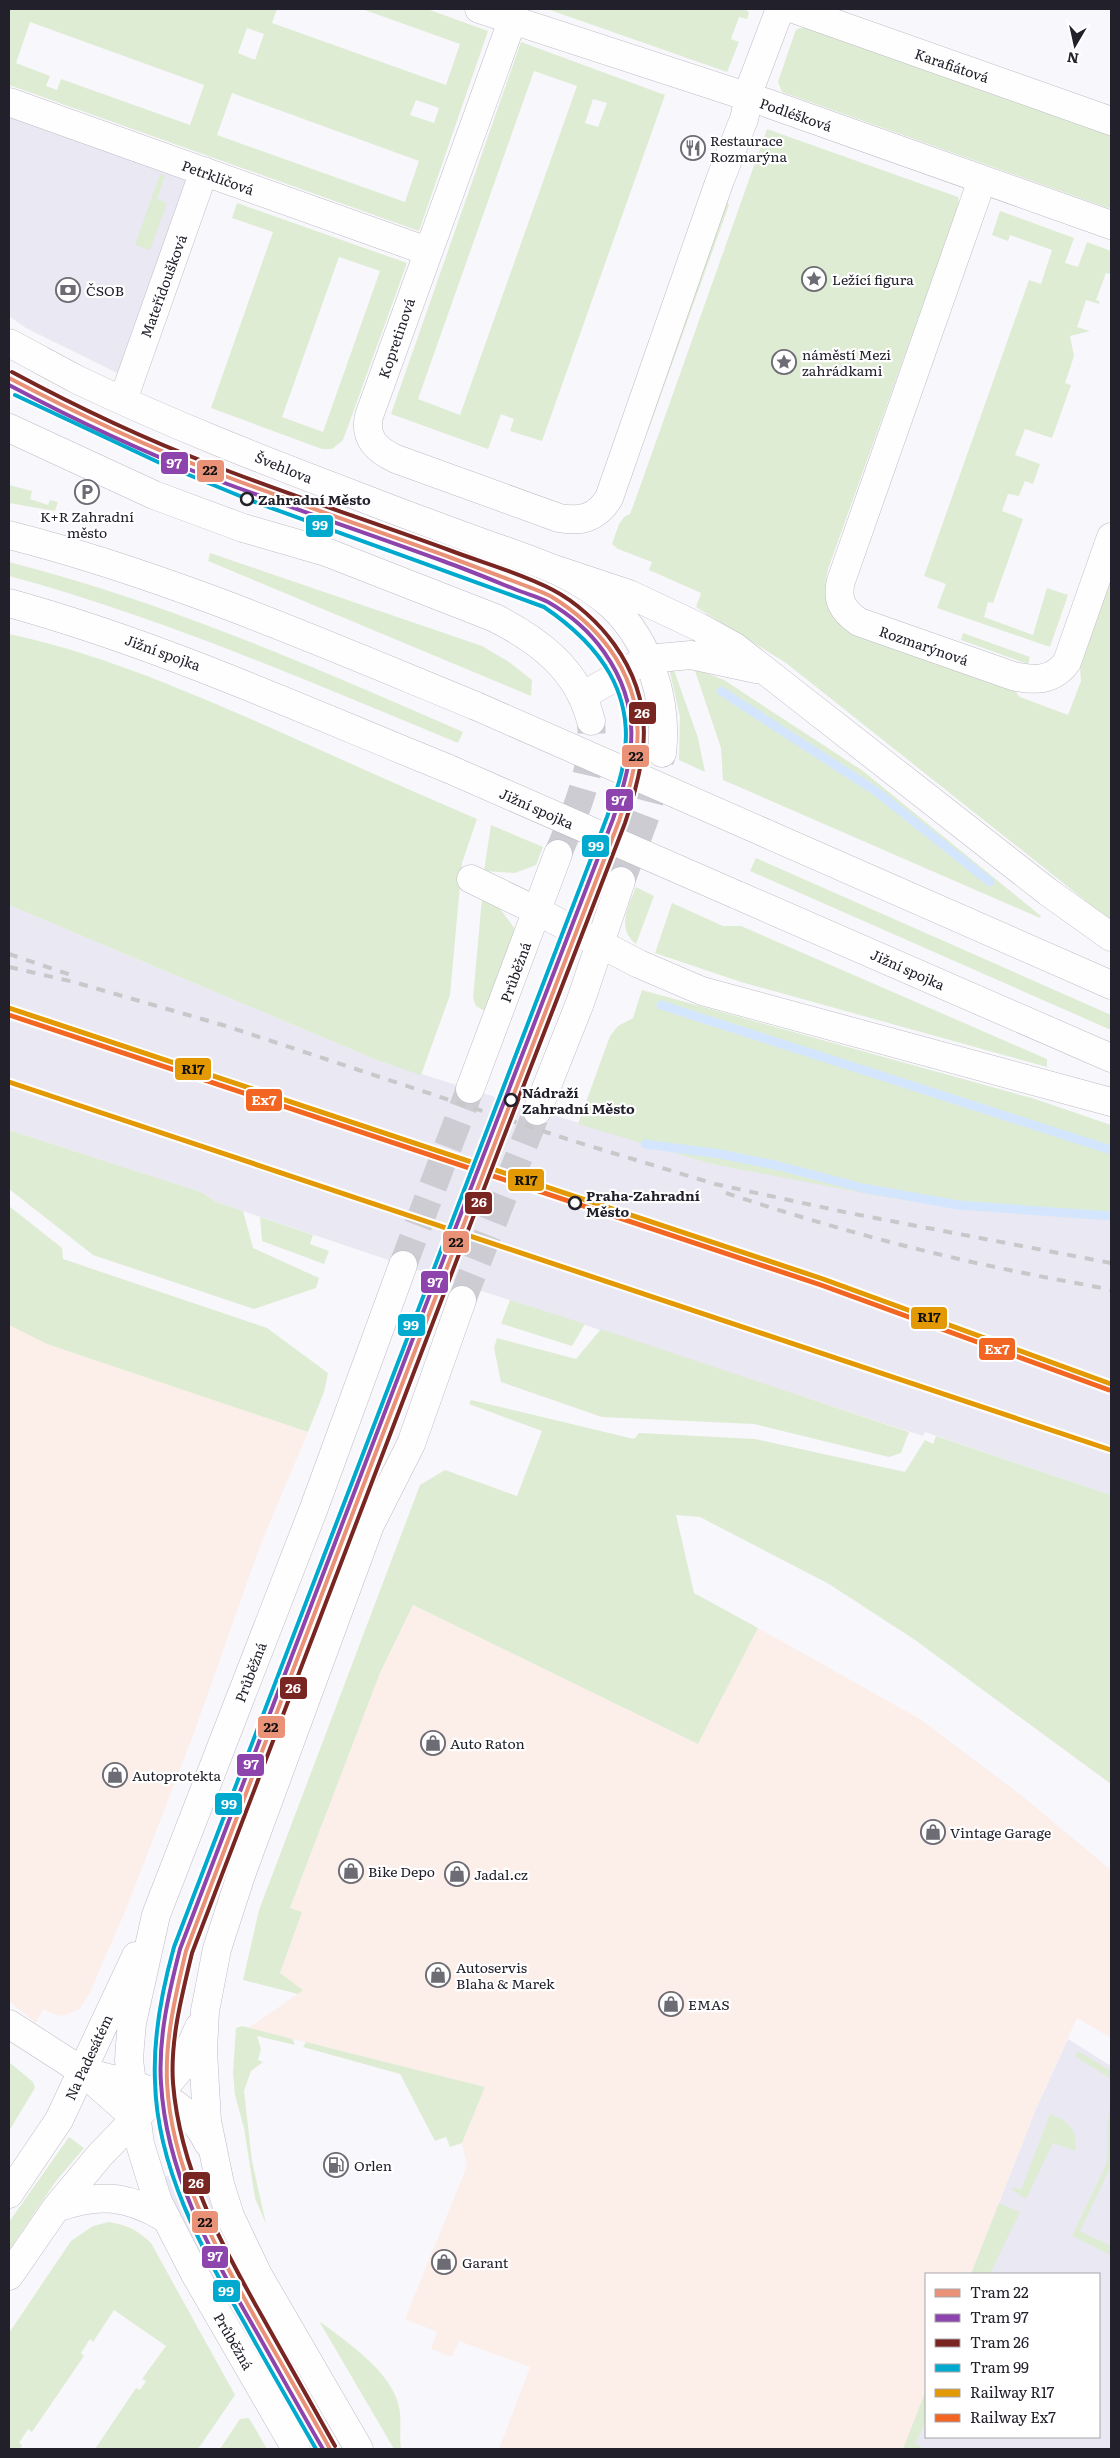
<svg xmlns="http://www.w3.org/2000/svg" width="1120" height="2458" viewBox="0 0 1120 2458" font-family="Literata,serif">
  <style>
    .built { fill: #e9e8f3 }
    .industrial { fill: #fcefea }
    .green { fill: #dfecd4; fill-rule: evenodd }
    .lines { fill: none; stroke-linecap: round; stroke-linejoin: round }
    .stream { stroke: #d4e6fd; stroke-width: 9 }
    .major-tunnel { stroke: #cdccd2; stroke-width: 28; stroke-dasharray: 28 14; stroke-linecap: butt }
    .minor-casing { stroke: #bebcc4; stroke-width: 29 }
    .major-casing { stroke: #bebcc4; stroke-width: 29 }
    .highway-casing { stroke: #bebcc4; stroke-width: 29 }
    .minor { stroke: #fefeff; stroke-width: 28 }
    .major { stroke: #fefeff; stroke-width: 28 }
    .highway { stroke: #fefeff; stroke-width: 28 }
    .rail { stroke: #c8c7ca; stroke-width: 4; stroke-dasharray: 9 9; stroke-linecap: butt }
    .highway-bridge-casing { stroke: #bebcc4; stroke-width: 29; stroke-linecap: butt }
    .highway-bridge { stroke: #fefeff; stroke-width: 28 }
    .rail-1-casing { stroke: #fff; stroke-width: 9 }
    .rail-2-casing { stroke: #fff; stroke-width: 9 }
    .rail-1 { stroke: #e29904; stroke-width: 5 }
    .rail-2 { stroke: #f26522; stroke-width: 5 }
    .tram-1-casing { stroke: #fff; stroke-width: 8 }
    .tram-2-casing { stroke: #fff; stroke-width: 8 }
    .tram-3-casing { stroke: #fff; stroke-width: 8 }
    .tram-4-casing { stroke: #fff; stroke-width: 8 }
    .tram-1 { stroke: #e99277; stroke-width: 4 }
    .tram-2 { stroke: #8e44ad; stroke-width: 4 }
    .tram-3 { stroke: #792522; stroke-width: 4 }
    .tram-4 { stroke: #00a9ce; stroke-width: 4 }
    .stop-dot { fill: #fff; stroke: #22202b; stroke-width: 2.5 }
    .labels { text-anchor: middle; dominant-baseline: central; stroke-width: 4.5; stroke-linejoin: round; paint-order: stroke }
    .street-label { font-size: 14px; fill: #22202b; stroke: #fff }
    .poi-label { font-size: 14px; fill: #22202b; stroke: #fff; text-anchor: start }
    .stop-label { font-size: 14px; font-weight: bold; fill: #22202b; stroke: #fff; text-anchor: start }
    .line-badge { stroke: #fff; stroke-width: 2 }
    .badge-label { font-size: 14px; text-anchor: middle; font-weight: bold; fill: #fff }
    .pale-badge-label { font-size: 14px; text-anchor: middle; font-weight: bold; fill: #111 }
  </style>
  <rect width="100%" height="100%" fill="#f8f7fc"/>
  <path class="built" d="M9,113l182,66 -72,195 -93,-46 -17,-12z
    M9,905l370,156 333,103 247,44 152,12v275l-186,-63 -2,4 -481,-158 -226,-76 -15,-10 -192,-62z
    M1068,2039l43,27v383h-207l22,-59v47h173v-163h-128l64,-163z
    M191,2169l7,20 3,3 4,-3 20,53 13,30 102,177h-36l-144,-271z"/>
  <path class="industrial" d="M9,1325l38,19 261,88 -48,114 -65,184 -68,177 -37,85 -10,17 -17,7 -7,-1 -13,-6 -7,14 -27,-22z
    M413,1605l285,139 60,-116 162,91 101,76 90,75v168l-34,-20 -42,93 -64,163h-45v116l-22,59h-405l31,-82 -71,-26 -7,16 -21,-8 6,-17 -32,-13 62,-153 -5,-23 23,-56 -236,-59 54,-38 -23,-17 22,-61 -12,-4 90,-235z"/>
  <path class="green" d="M9,9h268l-5,14 174,62 14,-41 -98,-35h65l61,22 -69,200 -410,-146zM30,22l174,63 -14,40 -129,-46 -4,11 -11,-4 4,-10 -34,-13zM247,28l17,6 -9,26 -17,-7zM232,93l187,68 -14,41 -188,-67zM416,100l23,8 -5,15 -24,-8z
    M547,9h199l3,4 -2,6 -8,-2 -8,22 8,3 -12,30z
    M806,27l305,108v74l-329,-117 -4,-10 17,-50 2,-3z
    M521,42l144,53 -123,346 -32,-10 4,-12 -13,-5 -13,35 -97,-35zM534,71l43,15 -117,329 -42,-16zM593,99l14,4 -9,24 -13,-4z
    M767,129l191,68 1,7 -131,365c-5,22 -4,36 11,54l173,65 8,9 48,18 13,-34 -1,-14 31,-88v342l-325,-258 -90,-56 5,-14 -52,-23 3,-8 -34,-13 -6,-5 7,-20 5,-7 6,-3 6,-16z
    M160,174l5,2 -8,23 10,4 -17,47 -15,-5z
    M727,201l2,4 -81,226 -6,-2z
    M237,203l170,60 -64,177 -11,9h-10l-111,-41 62,-176 -41,-14zM339,257l41,14 -57,161 -41,-15z
    M1000,211l74,27 -9,25 13,4 9,-25 24,9v23l-5,-1 -10,27 4,2 -1,2 -13,-4 -9,27 13,4 -20,5 4,20 -9,27 6,2 -19,53 -27,-9 -10,26 25,9 -7,20 -8,-3 -6,15 -11,-2 -6,17 21,8 -30,84 -5,-1 -4,15 49,18 14,-47 21,7 -18,52 -113,-39 9,-24 -22,-8 105,-296 12,4 11,-34 -42,-15 -2,6 -16,-6z
    M9,485l23,6 -2,8 18,6 2,-5 8,2 -3,9 -46,-8z
    M210,553l272,93 27,16 23,18 -1,16 -323,-135z
    M9,562c157,40 305,105 454,170l-5,11c-148,-61 -294,-125 -449,-167z
    M963,633l67,24 -2,7 -67,-24z
    M9,634c90,19 175,56 260,93 69,31 138,62 208,92l-15,44 -12,132 -29,80 -42,-14 -370,-156z
    M673,667l25,71 7,34 -26,-12 1,-43 -10,-45z
    M694,668l30,12 139,91 178,145 -1,2 -317,-138 -2,-32z
    M491,825l52,22 -7,18 -21,8 -31,-2z
    M756,858l355,157v15l-361,-159z
    M636,887l18,9 -18,48c-20,-16 -8,-38 0,-57z
    M482,898h10l23,31 -27,84 -12,-7 -3,-8z
    M672,903l51,23h18l306,133v8l-306,-85 -86,-29z
    M642,990l393,109 76,26v95l-152,-12 -85,-13 -162,-31 -134,-40 32,-88 8,-10 15,-8z
    M9,1130l192,62 15,10 27,9 10,37 66,30 -3,10 -62,21 -161,-54 -84,-66z
    M9,1206l53,42 1,11 204,69 61,45 -4,19 -16,40 -261,-88 -38,-19z
    M260,1217l53,18 -3,9 19,7 -5,13 -62,-23z
    M510,1300l75,24 -13,22 -66,-21 -5,-1z
    M601,1329l308,103 -8,21 -12,4 -135,-33 -152,-7 -101,-35 -7,-34 3,-10 79,21z
    M471,1400l163,39 5,-6 116,6 150,33 20,-32 8,4 3,-8 175,59v289l-196,-144 -86,-56 -129,-67 -24,-2 18,78 64,35 -60,116 -285,-139 -33,68 -90,235 12,4 -22,61 23,17 -5,4 -55,-14 16,-70 161,-425 25,-15 72,26 25,-65 -73,-27z
    M242,2026l51,13 2,6 -38,-9 4,13 -3,11 5,2 -12,9 -7,20 8,70 14,63 -11,-26 -11,-70 -9,-33 -2,-22 3,-45z
    M306,2042l179,45 -23,56 -12,4 -4,-10 -11,4 -35,-67 -97,-27z
    M1078,2051l33,20v8l-36,-23z
    M9,2062l24,20 2,6 -26,43z
    M1111,2106v60l-31,65 31,15v9l-39,-19 34,-71c4,-19 -2,-41 5,-59z
    M1050,2114c18,7 29,16 25,37l-22,-8 -27,56 -14,-9 1,-3 8,3z
    M69,2137l15,11 -28,33 -47,69v-28z
    M999,2203l21,9 -30,62h-19z
    M109,2222c18,3 29,8 42,21l84,152 -37,54h-103l41,-61 4,2 6,-9 -4,-2 24,-33 -52,-36 -21,32 -3,-3 -9,14 3,3 -52,76 -4,-3 -9,14 3,2 -2,4h-11v-116l62,-92 22,-15z
    M319,2321c27,20 74,52 80,86 3,13 0,28 2,42h-7z
    M926,2390v30l-11,24 6,2 -2,3h-16z
    M249,2418l18,31h-47l20,-30z"/>
  <g class="lines">
    <path class="stream" d="M721,691l156,101 113,90
      M661,1005l450,145
      M645,1144l75,10 55,11 88,23 95,17 153,11"/>
    <path class="major-tunnel" d="M558,854c18,-44 37,-84 33,-133
      M621,881l25,-66 16,-62
      M403,1265l67,-176
      M462,1300l75,-189"/>
    <defs>
      <path id="minor" d="M479,9l288,94 344,122
        M794,9l317,112
        M512,21l-143,395c-5,22 7,34 27,43l163,59c22,4 38,0 50,-20l111,-318 24,-61 8,-36 28,-74
        M9,102l418,149
        M982,180l-141,401c-5,19 2,30 18,41l154,54c22,5 40,5 54,-14l44,-125
        M123,400l81,-229
        M471,879l66,32
        M9,2024l73,47 54,48"/>
      <path id="major" d="M9,343c23,12 46,25 69,37 92,44 187,81 282,117 43,17 87,33 131,49 43,15 86,28 121,60 38,36 56,96 50,147
        M9,428l145,67 89,33 83,24 169,66c45,23 83,52 96,103
        M470,1089l88,-235
        M537,1111l43,-108 41,-122
        M82,2071c51,15 100,19 126,72
        M9,2194l50,-74 77,-164
        M56,2208c42,-15 71,-13 109,10
        M9,2276l47,-68 44,-53 59,-61 22,-26 18,-41
        M296,2449l-101,-175 -37,-72 -18,-58 -11,-84 1,-15 2,-22 24,-108 158,-407 89,-243
        M359,2449l-101,-174 -28,-59 -10,-32 -13,-63 -4,-70 2,-40 12,-62 24,-74 129,-350 41,-81 51,-144"/>
      <path id="highway" d="M9,535c161,41 313,108 467,171
        M554,569l75,25 70,33 36,20 313,245 63,45
        M9,603c152,42 294,107 440,166
        M582,696l65,-37 44,-4 65,14
        M765,833l346,152
        M737,895l374,163
        M537,911l102,53 63,27 409,111"/>
    </defs>
    <use href="#minor" class="minor-casing"/>
    <use href="#major" class="major-casing"/>
    <use href="#highway" class="highway-casing"/>
    <use href="#minor" class="minor"/>
    <use href="#major" class="major"/>
    <use href="#highway" class="highway"/>
    <path class="rail" d="M9,954l65,22
      M9,967l65,15 152,44 344,114 145,44 134,29 262,50
      M726,1193c99,33 201,61 303,81 28,6 55,10 82,16"/>
    <defs>
      <path id="highway-bridge" d="M476,706l289,127
        M449,769l288,126"/>
    </defs>
    <use href="#highway-bridge" class="highway-bridge-casing"/>
    <use href="#highway-bridge" class="highway-bridge"/>
    <defs>
      <path id="rail-1" d="M9,1008l814,271 288,105
        M9,1082l1102,368"/>
      <path id="rail-2" d="M9,1015l812,270 288,105"/>
    </defs>
    <use href="#rail-1" class="rail-1-casing"/>
    <use href="#rail-2" class="rail-2-casing"/>
    <use href="#rail-1" class="rail-1"/>
    <use href="#rail-2" class="rail-2"/>
    <defs>
      <path id="tram-1" d="M9,378c65,34 131,66 200,92 80,31 160,58 240,87 24,9 48,18 72,27 10,4 22,8 31,13 21,13 42,31 57,51 42,58 31,110 10,173 -147,376 -289,753 -433,1130 -10,42 -21,87 -19,131 4,87 48,164 90,239 24,42 49,85 73,128"/>
      <path id="tram-2" d="M9,385c64,34 129,65 197,91 79,30 158,56 237,85 25,9 49,19 74,29 10,4 22,7 31,12 21,12 42,30 56,50 40,57 30,105 9,167 -147,376 -288,753 -433,1130 -11,43 -22,89 -19,134 5,89 48,166 91,241 24,42 47,84 71,125"/>
      <path id="tram-3" d="M12,372c65,35 130,66 198,92 79,31 160,57 239,86 34,13 72,23 104,40 23,12 46,33 61,54 43,60 33,114 11,179 -146,376 -289,753 -433,1130 -10,42 -22,87 -19,130 7,87 48,161 90,235 24,42 48,85 72,128"/>
      <path id="tram-4" d="M15,395l145,68 92,38 292,106c56,38 93,87 79,158 -3,18 -10,35 -16,52 -147,375 -288,753 -433,1130 -12,43 -21,89 -19,134 2,88 47,168 90,243 23,42 47,83 71,125"/>
    </defs>
    <use href="#tram-1" class="tram-1-casing"/>
    <use href="#tram-2" class="tram-2-casing"/>
    <use href="#tram-3" class="tram-3-casing"/>
    <use href="#tram-4" class="tram-4-casing"/>
    <use href="#tram-1" class="tram-1"/>
    <use href="#tram-2" class="tram-2"/>
    <use href="#tram-3" class="tram-3"/>
    <use href="#tram-4" class="tram-4"/>
  </g>
  <defs>
    <symbol id="restaurant-ring" viewBox="-11 -11 22 22"><circle r="9.5" fill="#fff" stroke="#6d6b74" stroke-width="1.5"/><path d="M-5-6h1v4h1v-4h1v4h1v-4h1v5L-1.5 .5V6h-2V.5L-5-1ZM5-6V6H3V1.5H1.5Q1.5-4 5-6Z" fill="#6d6b74"/></symbol>
    <symbol id="sight-ring" viewBox="-11 -11 22 22"><circle r="9.5" fill="#fff" stroke="#6d6b74" stroke-width="1.5"/><path d="M0-6L1.8-2.2L6-1.7L2.9 1.2L3.7 5.4L0 3.3L-3.7 5.4L-2.9 1.2L-6-1.7L-1.8-2.2Z" fill="#6d6b74"/></symbol>
    <symbol id="bank-ring" viewBox="-11 -11 22 22"><circle r="9.5" fill="#fff" stroke="#6d6b74" stroke-width="1.5"/><path d="M-6-4H6V4H-6ZM0-2.3a2.3 2.3 0 1 0 0 4.6a2.3 2.3 0 1 0 0-4.6Z" fill="#6d6b74"/></symbol>
    <symbol id="parking-ring" viewBox="-11 -11 22 22"><circle r="9.5" fill="#fff" stroke="#6d6b74" stroke-width="1.5"/><path d="M-3.5-5.5H1a3.5 3.5 0 0 1 0 7H-1V5.5H-3.5ZM-1-3.4V-.6H.8a1.4 1.4 0 0 0 0-2.8Z" fill="#6d6b74"/></symbol>
    <symbol id="shop-ring" viewBox="-11 -11 22 22"><circle r="9.5" fill="#fff" stroke="#6d6b74" stroke-width="1.5"/><path d="M-5-2.5h2.3a2.7 3.5 0 0 1 5.4 0H5L5.5 6h-11ZM-1.5-2.5h3a1.5 2.3 0 0 0-3 0Z" fill="#6d6b74"/></symbol>
    <symbol id="fuel-ring" viewBox="-11 -11 22 22"><circle r="9.5" fill="#fff" stroke="#6d6b74" stroke-width="1.5"/><path d="M-5.5-6h7V0h2V4h1.3V-2.5L3-4.5l.8-.8L6-3V5H2.5V1h-1V6h-7ZM-4.2-4.7v3.2H.2V-4.7Z" fill="#6d6b74"/></symbol>
  </defs>
  <g fill-rule="evenodd">
    <use href="#restaurant-ring" x="679" y="134" width="28" height="28"/>
    <use href="#sight-ring" x="800" y="265" width="28" height="28"/>
    <use href="#bank-ring" x="54" y="276" width="28" height="28"/>
    <use href="#sight-ring" x="770" y="348" width="28" height="28"/>
    <use href="#parking-ring" x="73" y="478" width="28" height="28"/>
    <use href="#shop-ring" x="419" y="1729" width="28" height="28"/>
    <use href="#shop-ring" x="101" y="1761" width="28" height="28"/>
    <use href="#shop-ring" x="919" y="1818" width="28" height="28"/>
    <use href="#shop-ring" x="337" y="1857" width="28" height="28"/>
    <use href="#shop-ring" x="443" y="1860" width="28" height="28"/>
    <use href="#shop-ring" x="424" y="1961" width="28" height="28"/>
    <use href="#shop-ring" x="657" y="1990" width="28" height="28"/>
    <use href="#fuel-ring" x="322" y="2151" width="28" height="28"/>
    <use href="#shop-ring" x="430" y="2248" width="28" height="28"/>
  </g>
  <g class="stop-dot">
    <circle cx="247" cy="499" r="6"/>
    <circle cx="511" cy="1100" r="6"/>
    <circle cx="575" cy="1203" r="6"/>
  </g>
  <g class="labels">
    <g class="street-label">
      <text transform="translate(952 65) rotate(19)">Karafiátová</text>
      <text transform="translate(796 114) rotate(19)">Podléšková</text>
      <text transform="translate(218 177) rotate(20)">Petrklíčová</text>
      <text transform="translate(163 286) rotate(-70)">Mateřídoušková</text>
      <text transform="translate(396 338) rotate(-71)">Kopretinová</text>
      <text transform="translate(284 467) rotate(22)">Švehlova</text>
      <text transform="translate(924 645) rotate(19)">Rozmarýnová</text>
      <text transform="translate(163 652) rotate(20)">Jižní spojka</text>
      <text transform="translate(537 808) rotate(24)">Jižní spojka</text>
      <text transform="translate(908 969) rotate(24)">Jižní spojka</text>
      <text transform="translate(515 972) rotate(-70)">Průběžná</text>
      <text transform="translate(250 1672) rotate(-69)">Průběžná</text>
      <text transform="translate(88 2057) rotate(-65)">Na Padesátém</text>
      <text transform="translate(234 2341) rotate(60)">Průběžná</text>
    </g>
    <g class="poi-label">
      <text x="710" y="140">Restaurace<tspan x="710" dy="16">Rozmarýna</tspan></text>
      <text x="832" y="279">Ležící figura</text>
      <text x="86" y="290">ČSOB</text>
      <text x="802" y="354">náměstí Mezi<tspan x="802" dy="16">zahrádkami</tspan></text>
      <text x="87" y="516" text-anchor="middle">K+R Zahradní<tspan x="87" dy="16">město</tspan></text>
      <text x="450" y="1743">Auto Raton</text>
      <text x="132" y="1775">Autoprotekta</text>
      <text x="950" y="1832">Vintage Garage</text>
      <text x="368" y="1871">Bike Depo</text>
      <text x="474" y="1874">Jadal.cz</text>
      <text x="456" y="1967">Autoservis<tspan x="456" dy="16">Blaha &amp; Marek</tspan></text>
      <text x="688" y="2004">EMAS</text>
      <text x="354" y="2165">Orlen</text>
      <text x="462" y="2262">Garant</text>
    </g>
    <g class="stop-label">
      <text x="258" y="499">Zahradní Město</text>
      <text x="522" y="1092">Nádraží<tspan x="522" dy="16">Zahradní Město</tspan></text>
      <text x="586" y="1195">Praha-Zahradní<tspan x="586" dy="16">Město</tspan></text>
    </g>
  </g>
  <g class="line-badge">
    <rect x="160" y="451" width="29" height="24" rx="5" fill="#8e44ad"/>
    <rect x="196" y="459" width="29" height="24" rx="5" fill="#e99277"/>
    <rect x="305" y="514" width="29" height="24" rx="5" fill="#00a9ce"/>
    <rect x="628" y="701" width="29" height="24" rx="5" fill="#792522"/>
    <rect x="621" y="744" width="29" height="24" rx="5" fill="#e99277"/>
    <rect x="605" y="788" width="29" height="24" rx="5" fill="#8e44ad"/>
    <rect x="581" y="834" width="29" height="24" rx="5" fill="#00a9ce"/>
    <rect x="174" y="1057" width="38" height="24" rx="5" fill="#e29904"/>
    <rect x="245" y="1088" width="38" height="24" rx="5" fill="#f26522"/>
    <rect x="507" y="1168" width="38" height="24" rx="5" fill="#e29904"/>
    <rect x="464" y="1191" width="29" height="24" rx="5" fill="#792522"/>
    <rect x="442" y="1230" width="28" height="24" rx="5" fill="#e99277"/>
    <rect x="420" y="1270" width="29" height="24" rx="5" fill="#8e44ad"/>
    <rect x="910" y="1306" width="38" height="24" rx="5" fill="#e29904"/>
    <rect x="397" y="1313" width="29" height="24" rx="5" fill="#00a9ce"/>
    <rect x="978" y="1337" width="38" height="24" rx="5" fill="#f26522"/>
    <rect x="279" y="1676" width="29" height="24" rx="5" fill="#792522"/>
    <rect x="257" y="1715" width="29" height="24" rx="5" fill="#e99277"/>
    <rect x="236" y="1753" width="29" height="24" rx="5" fill="#8e44ad"/>
    <rect x="214" y="1792" width="29" height="24" rx="5" fill="#00a9ce"/>
    <rect x="182" y="2171" width="29" height="24" rx="5" fill="#792522"/>
    <rect x="191" y="2210" width="28" height="24" rx="5" fill="#e99277"/>
    <rect x="201" y="2245" width="28" height="24" rx="5" fill="#8e44ad"/>
    <rect x="212" y="2279" width="29" height="24" rx="5" fill="#00a9ce"/>
  </g>
  <g class="badge-label">
    <text x="174" y="468">97</text>
    <text x="320" y="530">99</text>
    <text x="642" y="718">26</text>
    <text x="619" y="805">97</text>
    <text x="596" y="851">99</text>
    <text x="264" y="1105">Ex7</text>
    <text x="479" y="1207">26</text>
    <text x="435" y="1287">97</text>
    <text x="411" y="1330">99</text>
    <text x="997" y="1354">Ex7</text>
    <text x="293" y="1693">26</text>
    <text x="251" y="1769">97</text>
    <text x="229" y="1809">99</text>
    <text x="196" y="2188">26</text>
    <text x="215" y="2261">97</text>
    <text x="226" y="2296">99</text>
  </g>
  <g class="pale-badge-label">
    <text x="210" y="475">22</text>
    <text x="636" y="761">22</text>
    <text x="193" y="1074">R17</text>
    <text x="526" y="1185">R17</text>
    <text x="456" y="1247">22</text>
    <text x="929" y="1322">R17</text>
    <text x="271" y="1732">22</text>
    <text x="205" y="2227">22</text>
  </g>
  <rect width="1120" height="2458" fill="none" stroke="#22202b" stroke-width="20"/>
  <rect x="925" y="2273" width="175" height="165" fill="#ffffff" stroke="#a7a6aa"/>
  <rect x="935" y="2289" width="25" height="8" fill="#e99277" stroke="#a7a6aa"/>
  <text x="970" y="2298" font-size="15" fill="#22202b">Tram 22</text>
  <rect x="935" y="2314" width="25" height="8" fill="#8e44ad" stroke="#a7a6aa"/>
  <text x="970" y="2323" font-size="15" fill="#22202b">Tram 97</text>
  <rect x="935" y="2339" width="25" height="8" fill="#792522" stroke="#a7a6aa"/>
  <text x="970" y="2348" font-size="15" fill="#22202b">Tram 26</text>
  <rect x="935" y="2364" width="25" height="8" fill="#00a9ce" stroke="#a7a6aa"/>
  <text x="970" y="2373" font-size="15" fill="#22202b">Tram 99</text>
  <rect x="935" y="2389" width="25" height="8" fill="#e29904" stroke="#a7a6aa"/>
  <text x="970" y="2398" font-size="15" fill="#22202b">Railway R17</text>
  <rect x="935" y="2414" width="25" height="8" fill="#f26522" stroke="#a7a6aa"/>
  <text x="970" y="2423" font-size="15" fill="#22202b">Railway Ex7</text>
  <g transform="translate(1075 45) rotate(189)" stroke="#ffffff" stroke-width="4" paint-order="stroke">
  <path d="M0-4L9 19L0 12L-9 19Z" fill="#22202b"/>
  <text y="-8" font-size="14" font-weight="bold" text-anchor="middle" fill="#22202b">N</text>
  </g>
</svg>
